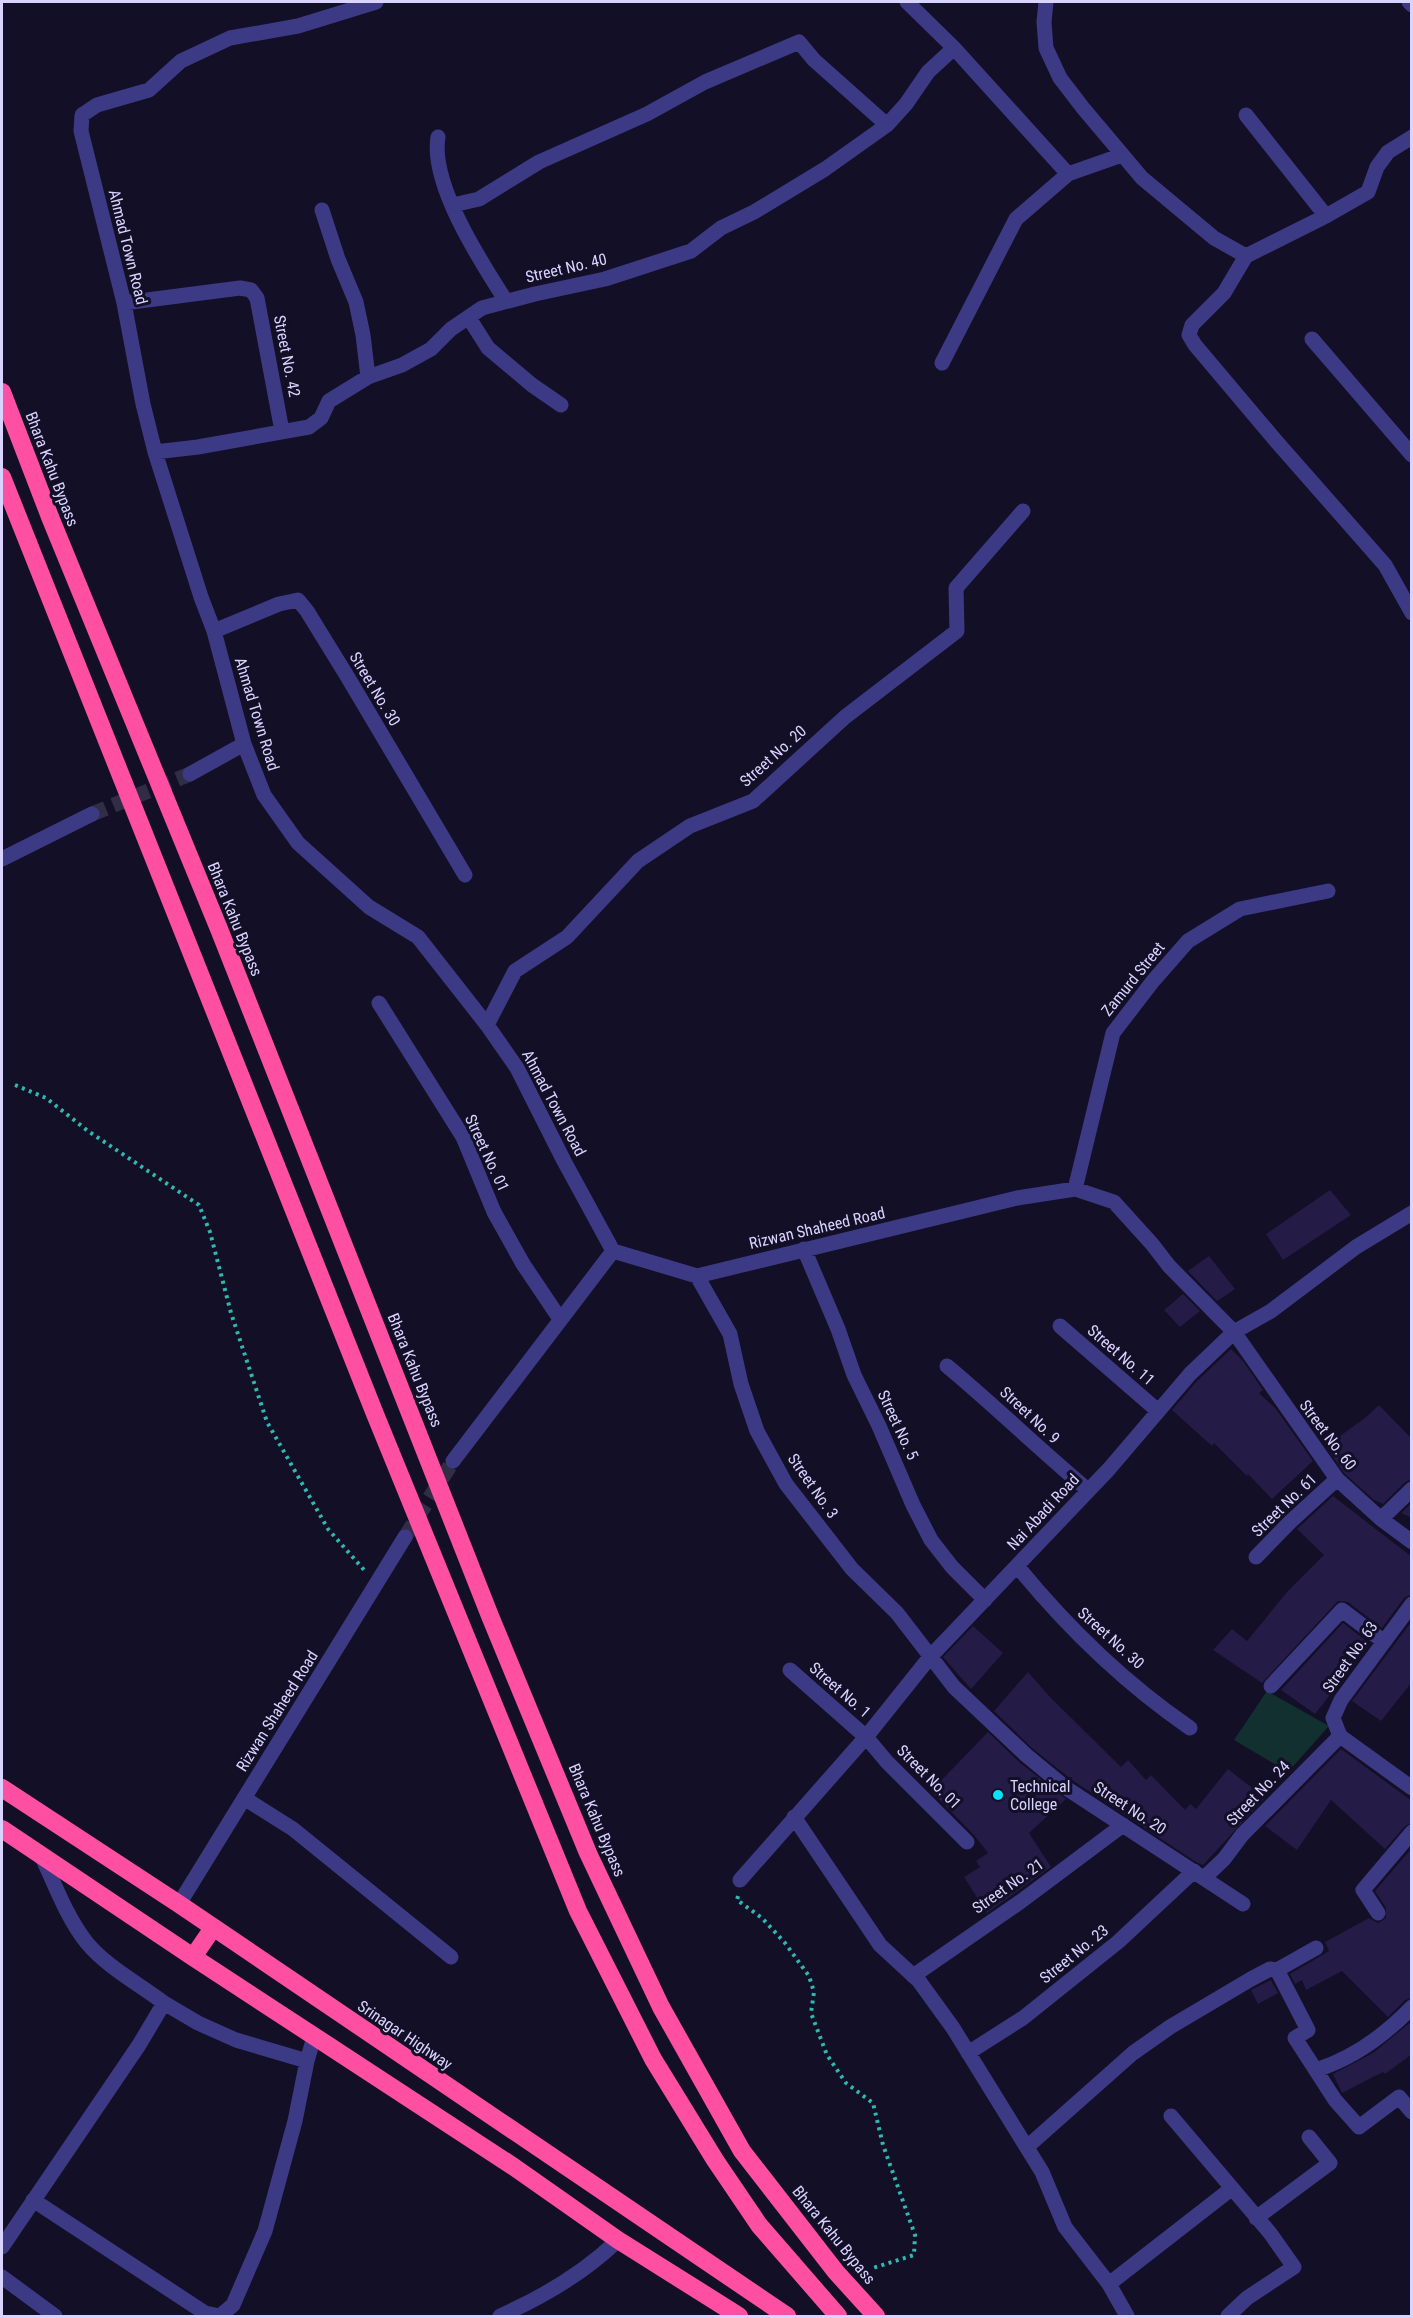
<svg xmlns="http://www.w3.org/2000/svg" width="1413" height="2318" viewBox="0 0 1413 2318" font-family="'Roboto Condensed',sans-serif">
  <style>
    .green { fill: #12302f }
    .building { fill: #241b47 }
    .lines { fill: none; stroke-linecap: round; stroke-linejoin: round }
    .minor-tunnel { stroke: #312d47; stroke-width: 15; stroke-dasharray: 15 8; stroke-linecap: butt }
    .path { stroke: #2fb8b0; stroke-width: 4; stroke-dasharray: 3 4.5; stroke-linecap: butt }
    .minor { stroke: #3d3a85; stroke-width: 15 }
    .highway { stroke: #ff4fa3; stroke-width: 18 }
    .poi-dot { fill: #00e5ff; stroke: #130f26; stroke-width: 2 }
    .labels { text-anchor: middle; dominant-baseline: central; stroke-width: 6; stroke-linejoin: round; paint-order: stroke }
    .street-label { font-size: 16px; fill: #d9d4ff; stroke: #130f26 }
    .poi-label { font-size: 16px; fill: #d9d4ff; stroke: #130f26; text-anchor: start }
  </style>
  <rect width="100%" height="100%" fill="#130f26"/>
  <path class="green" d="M1267,1691l62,35 -41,46 -54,-32z"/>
  <path class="building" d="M1330,1190l21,25 -68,45 -17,-26z
    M1209,1256l26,33 -18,12 -29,-30z
    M1183,1294l17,17 -20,16 -16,-17z
    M1231,1349l12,12 20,29 -4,3 17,16 37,52 -41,38 -24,-25 -1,2 -33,-33 -2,3 -40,-36 25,-29z
    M1379,1405l33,34v40l-7,3 -22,22 -9,-4 -30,-27 -18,-27 39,-28z
    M1333,1496l79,61v37l-8,4 -22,30 -34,-26 -10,-1 -76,82 -49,-33 19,-21 15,12 40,-49 37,-37 -27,-26z
    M1412,1503v15l-11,-5z
    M1412,1621v61l-31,39 -29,-20z
    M1343,1623l27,21 -55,70 -34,-24z
    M973,1626l30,27 -32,36 -28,-32z
    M1028,1672l22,25 71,70 7,-7 18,20 5,-5 34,35 5,-6 6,5 32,-40 37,29 -62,67 -7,-3 -124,-82 -40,-32 -38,-37z
    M988,1732l31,30 47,37 -37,34 22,34 -64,46 -23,-36 16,-10 -4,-6 12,-8 -14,-18 -43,-44z
    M1341,1749l71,52v22l-7,3 -20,23 -54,-49 -34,50 -32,-24z
    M1412,1848v150l-7,2 -17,17 -46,-46 -36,19 -4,-10 -7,4 -5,-10 39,-23 -4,-9 44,-24 9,5 8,-5v-10l-11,-17z
    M1271,1980l7,13 -20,11 -7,-14z
    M1412,2021v33l-27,20 -2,-2 -41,21 -9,-19 40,-21z"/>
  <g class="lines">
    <path class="minor-tunnel" d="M92,814l98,-40
      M405,1537l48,-76"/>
    <path class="path" d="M15,1085l31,13 42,33 111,74 11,27 21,81 36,109 61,107 37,42
      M738,1896l-1,4 25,18 23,25 24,33 5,16 -3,21 16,42 19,28 27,20 10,42 32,90 -1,20 -41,13"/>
    <path class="minor" d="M376,2l-78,24 -68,12 -49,23 -32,29 -52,15 -15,10 -1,16 43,172 19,101 12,48 46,145 13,34 30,113 20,51 34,48 71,64 49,30 69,88 30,43 47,93 49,90
      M907,2l47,46 114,126
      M1046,2l-2,20 2,26 14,30 23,30 59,70 72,60 32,18
      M1409,2l3,3
      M1246,115l80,101
      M438,137c-8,47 43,125 68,164
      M1412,137l-24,15 -11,15 -9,25 -42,24 -80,40 -22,37 -32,32 -3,10 6,10 81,96 109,124 27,48
      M453,205l26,-6 60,-37 108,-48 58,-32 94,-40 15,18 73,65
      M322,210l16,49 18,43 7,33 5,42
      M124,303l116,-15 11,2 6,8 25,133
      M469,318l19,30 44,37 29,20
      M1312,339l100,116
      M942,363l74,-144 52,-45 54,-19
      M155,452l43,-5 111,-20 12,-9 8,-17 39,-24 34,-12 29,-16 20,-20 31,-21 53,-14 70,-15 86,-28 30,-23 33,-16 71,-43 62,-44 19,-21 22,-32 26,-24
      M214,631l65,-27 19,-4 9,11 40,65 118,199
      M190,774l54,-30
      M2,859l90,-45
      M379,1003l84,134 31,75 29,52 37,55
      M487,1025l28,-54 52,-34 71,-76 52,-35 63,-25 92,-84 112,-86 -1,-43 67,-77
      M1075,1189l38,-156 40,-52 35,-40 52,-32 88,-18
      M804,1249l34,80 16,46 25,51 34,79 18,35 21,27 33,33
      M697,1276l33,58 11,50 16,47 29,53 66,85 45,44 57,74 72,68 40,33 177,116
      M1060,1326l98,85
      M947,1366c48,40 93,84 141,124
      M453,1461l160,-210 84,25 320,-78 58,-9 39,13 38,42 17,22 65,66 103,147 44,40 31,23
      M1381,1519l31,-30
      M1256,1557l34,-35 47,-43
      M1017,1566c49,60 109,118 173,162
      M790,1670l76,67 21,25 80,80
      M1271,1686l71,-76 41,31
      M1340,1736l-7,-18 8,-18 71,-96
      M1340,1736l72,52
      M244,1798l49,31 158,128
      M794,1817l86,128 39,36 34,47 89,144 23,55 44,57 18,32
      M1205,1877l19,-18 18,-24 98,-99
      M740,1880l126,-143 64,-80 179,-188 81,-95 44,-42 37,-21 85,-64 56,-34
      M179,1904l226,-367
      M1378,1913l-15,-23 49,-58
      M1277,1970l31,60 -13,8 40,62 24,27 40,-30 13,15
      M913,1976l107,-74 103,-77
      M164,2003l34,20 38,17 71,21
      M968,2053l55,-35 95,-76 76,-71
      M1316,2070c38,-12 69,-35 96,-63
      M1171,2116l99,117 24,34 -47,31 -19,18
      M1027,2147l106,-94 37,-26 81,-48 19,-10 7,1 39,-22
      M33,2200l172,113 15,3 13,-11 32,-74 30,-110 12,-60 7,-24
      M1256,2218l74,-55 -21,-26
      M2,2247l137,-202 25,-42c-25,-19 -57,-36 -77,-60 -20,-25 -32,-58 -45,-86
      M2,2277l53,39
      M1109,2284l122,-95
      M500,2316c43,-19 84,-43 118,-76"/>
    <path class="highway" d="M2,392l48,125 169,412 271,687 98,237 73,154 81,144 94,121 40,44
      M2,477l373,937 203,497 75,148 62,101 44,65 79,91
      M2,1788l177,116 608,412
      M2,1829l191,128 321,210 104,73 121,76
      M193,1957l20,-29"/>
  </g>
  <circle class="poi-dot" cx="998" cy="1795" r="6"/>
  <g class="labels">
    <g class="street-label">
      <text transform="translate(128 247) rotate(76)">Ahmad Town Road</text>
      <text transform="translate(566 268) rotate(-13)">Street No. 40</text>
      <text transform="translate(287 356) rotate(79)">Street No. 42</text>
      <text transform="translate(52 469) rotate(69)">Bhara Kahu Bypass</text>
      <text transform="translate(375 689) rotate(59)">Street No. 30</text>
      <text transform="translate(257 714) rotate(73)">Ahmad Town Road</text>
      <text transform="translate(773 756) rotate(-42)">Street No. 20</text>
      <text transform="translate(235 919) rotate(68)">Bhara Kahu Bypass</text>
      <text transform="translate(1133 979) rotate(-51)">Zamurd Street</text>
      <text transform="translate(554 1103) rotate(62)">Ahmad Town Road</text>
      <text transform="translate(487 1153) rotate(65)">Street No. 01</text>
      <text transform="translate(817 1228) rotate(-13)">Rizwan Shaheed Road</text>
      <text transform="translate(1121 1355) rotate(41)">Street No. 11</text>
      <text transform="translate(415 1370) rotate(68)">Bhara Kahu Bypass</text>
      <text transform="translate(1030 1415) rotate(43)">Street No. 9</text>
      <text transform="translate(898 1425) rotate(65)">Street No. 5</text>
      <text transform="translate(1328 1435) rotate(53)">Street No. 60</text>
      <text transform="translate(813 1486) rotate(55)">Street No. 3</text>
      <text transform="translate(1284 1505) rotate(-44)">Street No. 61</text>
      <text transform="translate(1043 1512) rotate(-47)">Nai Abadi Road</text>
      <text transform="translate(1111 1638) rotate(42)">Street No. 30</text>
      <text transform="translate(1350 1657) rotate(-55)">Street No. 63</text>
      <text transform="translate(840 1690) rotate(41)">Street No. 1</text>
      <text transform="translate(277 1711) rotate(-58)">Rizwan Shaheed Road</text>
      <text transform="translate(929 1777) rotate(45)">Street No. 01</text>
      <text transform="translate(1258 1793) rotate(-46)">Street No. 24</text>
      <text transform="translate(1130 1808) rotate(33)">Street No. 20</text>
      <text transform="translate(597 1820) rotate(67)">Bhara Kahu Bypass</text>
      <text transform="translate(1008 1886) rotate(-35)">Street No. 21</text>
      <text transform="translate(1074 1954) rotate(-39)">Street No. 23</text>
      <text transform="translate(405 2035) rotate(34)">Srinagar Highway</text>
      <text transform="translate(834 2235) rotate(51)">Bhara Kahu Bypass</text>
    </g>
    <g class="poi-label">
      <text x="1010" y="1786">Technical<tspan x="1010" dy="18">College</tspan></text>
    </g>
  </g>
  <rect width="1413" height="2318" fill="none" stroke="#d9d4ff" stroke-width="6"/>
</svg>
